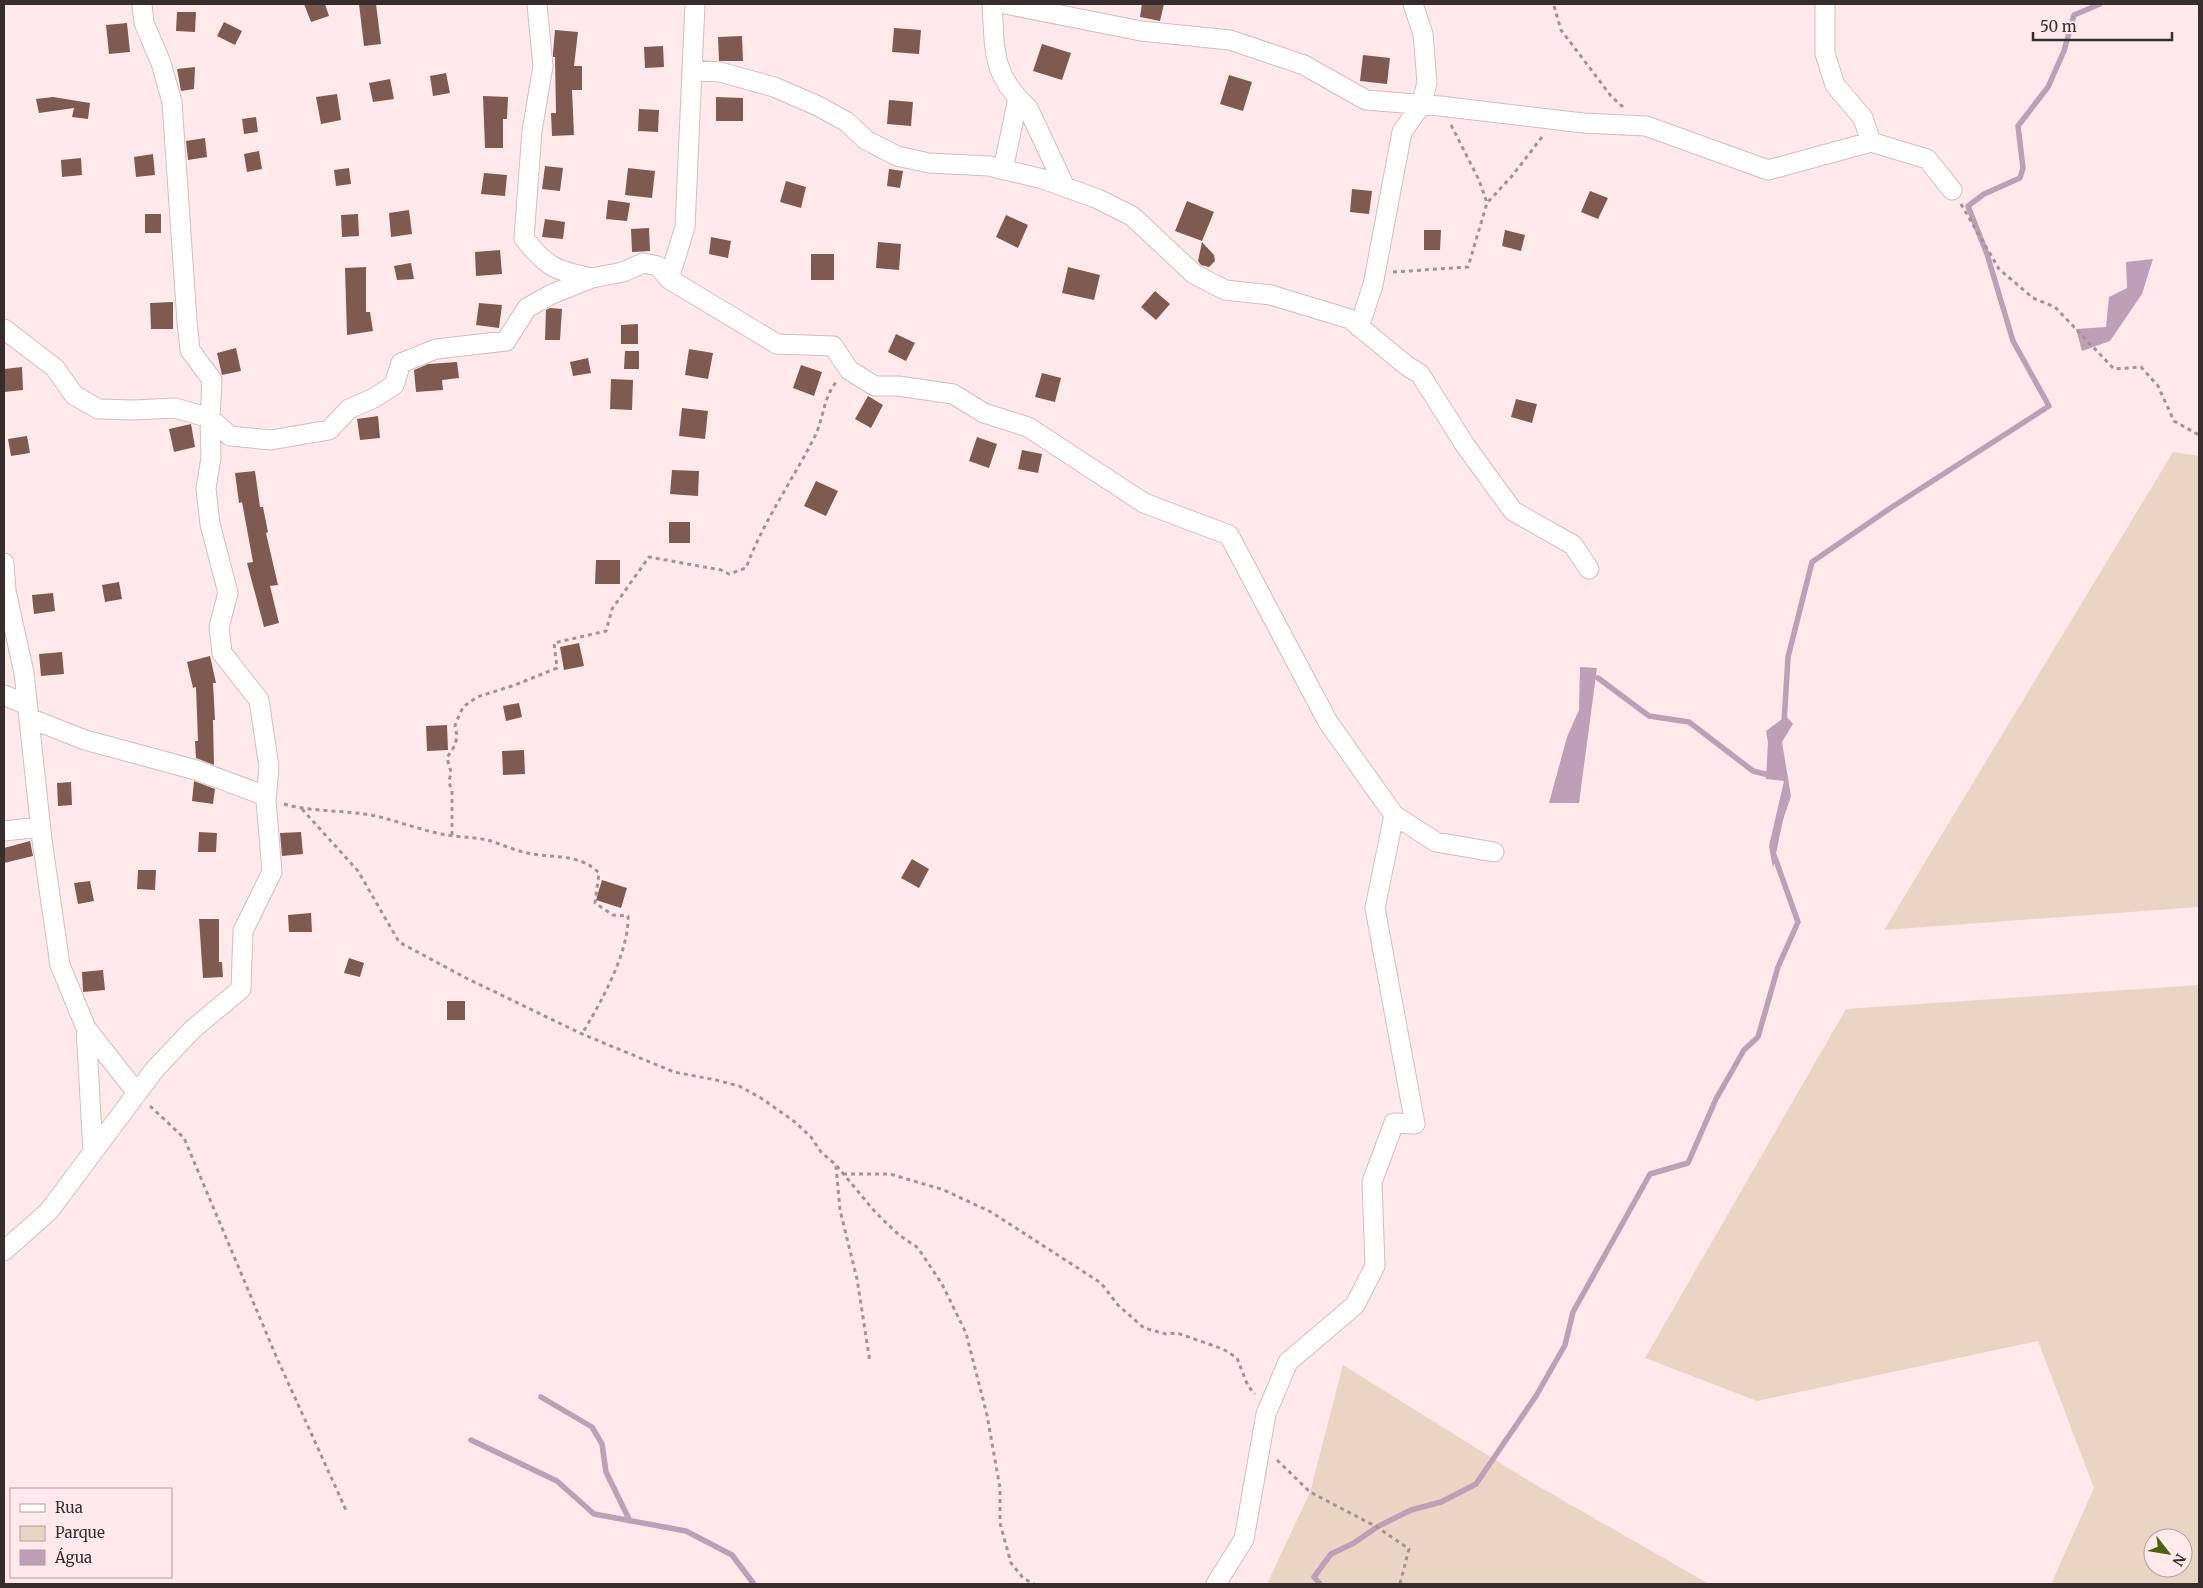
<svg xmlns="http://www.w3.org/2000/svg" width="2203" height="1588" viewBox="0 0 2203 1588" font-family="Merriweather,serif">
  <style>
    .green { fill: #ead5c5; fill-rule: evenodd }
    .water { fill: #be9fb8 }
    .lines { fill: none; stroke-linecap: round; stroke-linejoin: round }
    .stream { stroke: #be9fb8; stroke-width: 5.5 }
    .building { fill: #7e5a50 }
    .street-casing { stroke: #d6bdbd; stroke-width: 21 }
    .path { stroke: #a39393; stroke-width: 3; stroke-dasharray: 4 4; stroke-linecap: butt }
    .street { stroke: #fff; stroke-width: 19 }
  </style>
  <rect width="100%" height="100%" fill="#ffe9ea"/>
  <path class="green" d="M2173,452l26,4v451l-315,23z
    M2199,985v599h-148l43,-96 -56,-147 -281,60 -112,-43 201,-349zM2153,1538h30v30h-30z
    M1343,1365l188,117 178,102h-442l43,-92z"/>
  <path class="water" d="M2153,259l-11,35 -32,47 -28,10 -6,-22 30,-2 3,-30 18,-9 -1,-26z
    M1580,667l17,1 -18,135h-30l18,-66 12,-27z
    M1786,716l7,8 -11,18 9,54 -8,24 -10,48 -4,-22 15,-65 -18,-2 2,-37 -2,-11z"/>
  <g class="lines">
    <path class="stream" d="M1598,678l51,38 40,6 64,49 20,5
      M1784,723l4,-66 24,-95 80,-55 157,-101 -36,-65 -26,-87 -19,-48 16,-12 36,-16 3,-10 -5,-42 30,-39 16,-36 10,-36 26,-11
      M541,1397l51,30 10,17 4,28 24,49
      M471,1440l86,41 37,33 92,17 46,24 22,29
      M1320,1584l-6,-7 17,-23 23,-11 23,-16 34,-17 30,-8 35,-18 60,-88 29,-51 8,-33 77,-138 38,-11 28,-64 28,-49 14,-13 20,-70 20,-45 -24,-67"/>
  </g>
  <path class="building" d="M304,4h21l4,12 -18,6z
    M359,4h17l5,40 -17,2z
    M1142,4h22l-4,17 -20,-4z
    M177,12h19l-1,20 -19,-1z
    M224,22l18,9 -7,14 -18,-9z
    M127,23l3,29 -21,2 -3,-29z
    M894,28l27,2 -2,24 -27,-2z
    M555,30l23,2 -4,34h8v24h-10l2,45 -22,1 -1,-23h5l-1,-56h-2v-4z
    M742,36l1,25h-24l-1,-24z
    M1042,44l29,9 -9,27 -29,-9z
    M663,46l1,21 -19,1 -1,-21z
    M1363,55l27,3 -3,26 -27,-3z
    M195,67l-1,22 -13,2 -4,-22z
    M446,73l4,20 -17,3 -3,-20z
    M1229,75l23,7 -9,29 -23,-7z
    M390,79l4,20 -21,3 -4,-19z
    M337,94l4,26 -20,4 -5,-27z
    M483,96l25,1 -1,22h-4v29h-18z
    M53,97l37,6 -2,16 -16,-2 2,-9 -35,5 -3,-14z
    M716,97l27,1v23h-27z
    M889,100l24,2 -2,24 -24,-2z
    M639,109l20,1 -1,22 -20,-1z
    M256,117l2,15 -14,2 -2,-15z
    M205,138l2,19 -19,3 -2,-19z
    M259,151l3,18 -15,3 -3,-18z
    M153,154l2,21 -19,2 -2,-20z
    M81,158l1,17 -20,2 -1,-17z
    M545,166l18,2 -3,23 -18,-2z
    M349,168l2,16 -15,2 -2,-16z
    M628,168l27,3 -3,27 -27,-3z
    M889,169l14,2 -3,17 -13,-2z
    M484,173l23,2 -2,21 -24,-2z
    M786,181l20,6 -5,21 -21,-6z
    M1352,189l20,2 -3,23 -19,-2z
    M1590,191l18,7 -10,21 -17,-7z
    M608,200l22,3 -3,18 -21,-2z
    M1187,201l27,11 -12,29 -27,-10z
    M409,210l3,24 -21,3 -2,-24z
    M145,214h16v19h-16z
    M358,214l1,22 -17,1 -1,-22z
    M1006,215l22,10 -10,23 -22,-11z
    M545,219l20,3 -2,17 -21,-2z
    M649,228l1,23 -18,1 -1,-23z
    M1424,230h17l-1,20h-16z
    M1505,230l20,5 -4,16 -19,-5z
    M711,237l20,4 -3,17 -19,-4z
    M878,242l23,2 -2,26 -23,-2z
    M1202,242l12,13 1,6 -6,6 -8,-2 -3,-4z
    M500,250l2,24 -26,2 -1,-24z
    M811,254h23v26h-23z
    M411,263l3,16 -17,1 -3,-14z
    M366,267v45h4l3,19 -26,4 -2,-67z
    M1068,267l32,8 -6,25 -32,-7z
    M1155,291l15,13 -14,16 -15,-13z
    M173,302v27h-22l-1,-26z
    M479,303l23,2 -3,23 -23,-3z
    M550,308l12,1 -2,31h-15l1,-30z
    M638,324v20h-17v-19z
    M896,334l19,9 -9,18 -18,-9z
    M236,348l5,23 -19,4 -5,-22z
    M689,349l24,4 -5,26 -23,-4z
    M625,351h14v18h-15z
    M588,358l3,15 -18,3 -3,-14z
    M457,362l2,16 -17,2 1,10 -27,2 -2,-22 14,-6z
    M801,365l21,7 -8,24 -21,-8z
    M22,367l1,23 -19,2v-23z
    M1042,373l19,5 -6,24 -20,-5z
    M611,379l22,1 -1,30 -22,-1z
    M868,396l15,9 -12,23 -16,-9z
    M1516,399l21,5 -5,19 -21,-6z
    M682,408l26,3 -3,28 -26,-3z
    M378,416l2,22 -20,2 -3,-21z
    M191,424l4,23 -21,5 -5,-23z
    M27,436l3,17 -19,3 -3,-17z
    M977,437l20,7 -8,24 -20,-7z
    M1022,450l20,4 -4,19 -20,-4z
    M672,470l27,1 -1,25 -28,-2z
    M255,471l5,36h3l5,25 -2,1 12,52 -8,1 9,37 -15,4 -17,-64 6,-1 -11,-60 -3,1 -4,-30z
    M816,481l22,10 -12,25 -22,-10z
    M669,522h21v21h-21z
    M596,560h24v24h-25z
    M119,582l3,17 -17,3 -3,-17z
    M53,593l2,18 -21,3 -2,-19z
    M579,643l5,23 -20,4 -4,-23z
    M62,652l2,22 -23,2 -2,-22z
    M210,656l6,27h-3l2,37h-2l1,45 -18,-7 -1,-17h3l-2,-54 -3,1 -6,-26z
    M519,703l3,14 -16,4 -3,-15z
    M447,725l1,25 -21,1 -1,-25z
    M524,750l1,24 -22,1 -1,-24z
    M194,781l21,8 -2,15 -21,-3z
    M71,782l1,23 -14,1 -1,-23z
    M199,832l18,1 -1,19h-18z
    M301,832l2,22 -21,2 -2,-23z
    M30,841l3,15 -29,7v-15z
    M912,859l17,10 -10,19 -18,-10z
    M138,870h18l-1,20 -18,-1z
    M602,880l25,8 -6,20 -25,-8z
    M90,881l4,20 -16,3 -4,-21z
    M311,913l1,19h-23l-1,-17z
    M199,919h20v43h3l1,15 -20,1z
    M349,958l15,5 -4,14 -16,-4z
    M103,970l2,20 -22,2 -1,-20z
    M447,1001h18v19h-18z"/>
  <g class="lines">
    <defs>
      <path id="street" d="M537,4l6,62 -11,65 -8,107c22,29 32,33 68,40
        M992,4c3,45 -1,71 36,104l37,79
        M1005,4l136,27 89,9 74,25 62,35 74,6 143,17 63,3 122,44 103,-28 56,17 25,31
        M1825,4v50l10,31 28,33 8,24
        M693,70l27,2 54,15 44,19 29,16 19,18 31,16 32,7 60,3 54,13 55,20 34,17 62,58 31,16 46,5 79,24 57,47 13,8 45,71 48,66 60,34 16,24
        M1003,170l15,-72
        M669,279l16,-52 10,-223
        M1359,327l14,-42 29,-153 19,-27 6,-22 -4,-49 -10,-30
        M4,329l51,39 19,27 24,14 36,1 41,-2 35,10 20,18 41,4 58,-10 20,-21 25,-11 20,-13 7,-22 35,-14 70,-8 21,-33 25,-14 40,-16 31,-6 20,-9 15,3 11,13 108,65 56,2 16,24 26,16h23l55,8 31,19 44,14 116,76 85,32 99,187 66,93 -19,93 40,216 -21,-1 -22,59 3,84 -20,39 -67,57 -22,52 -22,125 -28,45
        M4,563l2,28 18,82 18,167 18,125 26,63 51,65
        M4,695l23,10
        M29,718l56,22 111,30 70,26
        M1394,815l42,27 58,10
        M4,831l36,-4
        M86,1028l7,123
        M4,1251l45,-40 106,-142 38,-40 48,-40 2,-58 29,-59 -6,-72 3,-33 -10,-67 -37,-47 -3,-26 9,-34 -18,-69 -4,-36 5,-30 -1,-40 2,-38 -22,-30 -3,-29 -15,-219 -11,-39 -17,-40 -2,-19"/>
    </defs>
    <use href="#street" class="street-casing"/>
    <path class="path" d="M1554,6l7,24 50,66 12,11
      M1451,125l28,55 8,23
      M1961,204l38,65 34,29 22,9 59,62 27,-2 17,19 16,35 25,14
      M1393,272l75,-5 19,-64 25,-27 30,-39
      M284,804c28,8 58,6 87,11 24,5 46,14 70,19 15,3 31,3 46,6 12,3 24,9 36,12 26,7 56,0 76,21l-4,30 18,12 15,1c1,37 -27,86 -46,118
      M302,809l56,62 41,71 67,36 116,56 92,38 42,8 23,6 22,12 34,24 16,15 10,15 15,13 40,48 23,22 19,13 24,36 24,49 21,82 13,73v35l11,40 12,15 11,6
      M452,835v-44l-3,-9 2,-10 -4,-14 8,-13 2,-9 -2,-11 8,-18 14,-10 38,-12 42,-17 -3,-25 52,-12 6,-22 37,-52 72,13 8,4 17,-6c17,-46 46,-87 68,-130 10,-19 9,-41 23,-57
      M150,1106l34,32 92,218 70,154
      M836,1166l4,44 17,69 13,83
      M843,1174h47l54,16 47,22 110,71 17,22 26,23 22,6 11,-1 46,16 14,9 11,28 7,8
      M1277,1460l33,32 67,35 32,22 -9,35"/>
    <use href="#street" class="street"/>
  </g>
  <rect width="2203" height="1588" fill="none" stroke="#372d2d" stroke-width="10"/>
  <rect x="10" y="1488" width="162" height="90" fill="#ffe9ea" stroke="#af9e9e"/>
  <rect x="20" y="1504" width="25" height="8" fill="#ffffff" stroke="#af9e9e"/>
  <text x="55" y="1513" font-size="15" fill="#372d2d">Rua</text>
  <rect x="20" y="1526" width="25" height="15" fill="#ead5c5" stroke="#af9e9e"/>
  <text x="55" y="1538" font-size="15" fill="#372d2d">Parque</text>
  <rect x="20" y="1550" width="25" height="15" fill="#be9fb8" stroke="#af9e9e"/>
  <text x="55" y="1563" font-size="15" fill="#372d2d">Água</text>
  <g transform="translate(2168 1553) rotate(121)"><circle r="24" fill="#ffe9ea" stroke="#af9e9e"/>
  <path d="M0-4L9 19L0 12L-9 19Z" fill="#4c620f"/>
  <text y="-8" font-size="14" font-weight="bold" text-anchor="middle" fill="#372d2d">N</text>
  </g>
  <path d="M2033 32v8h139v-8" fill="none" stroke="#372d2d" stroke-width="2.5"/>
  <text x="2040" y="32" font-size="15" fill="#372d2d" stroke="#ffe9ea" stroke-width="4" paint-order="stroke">50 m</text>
</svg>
